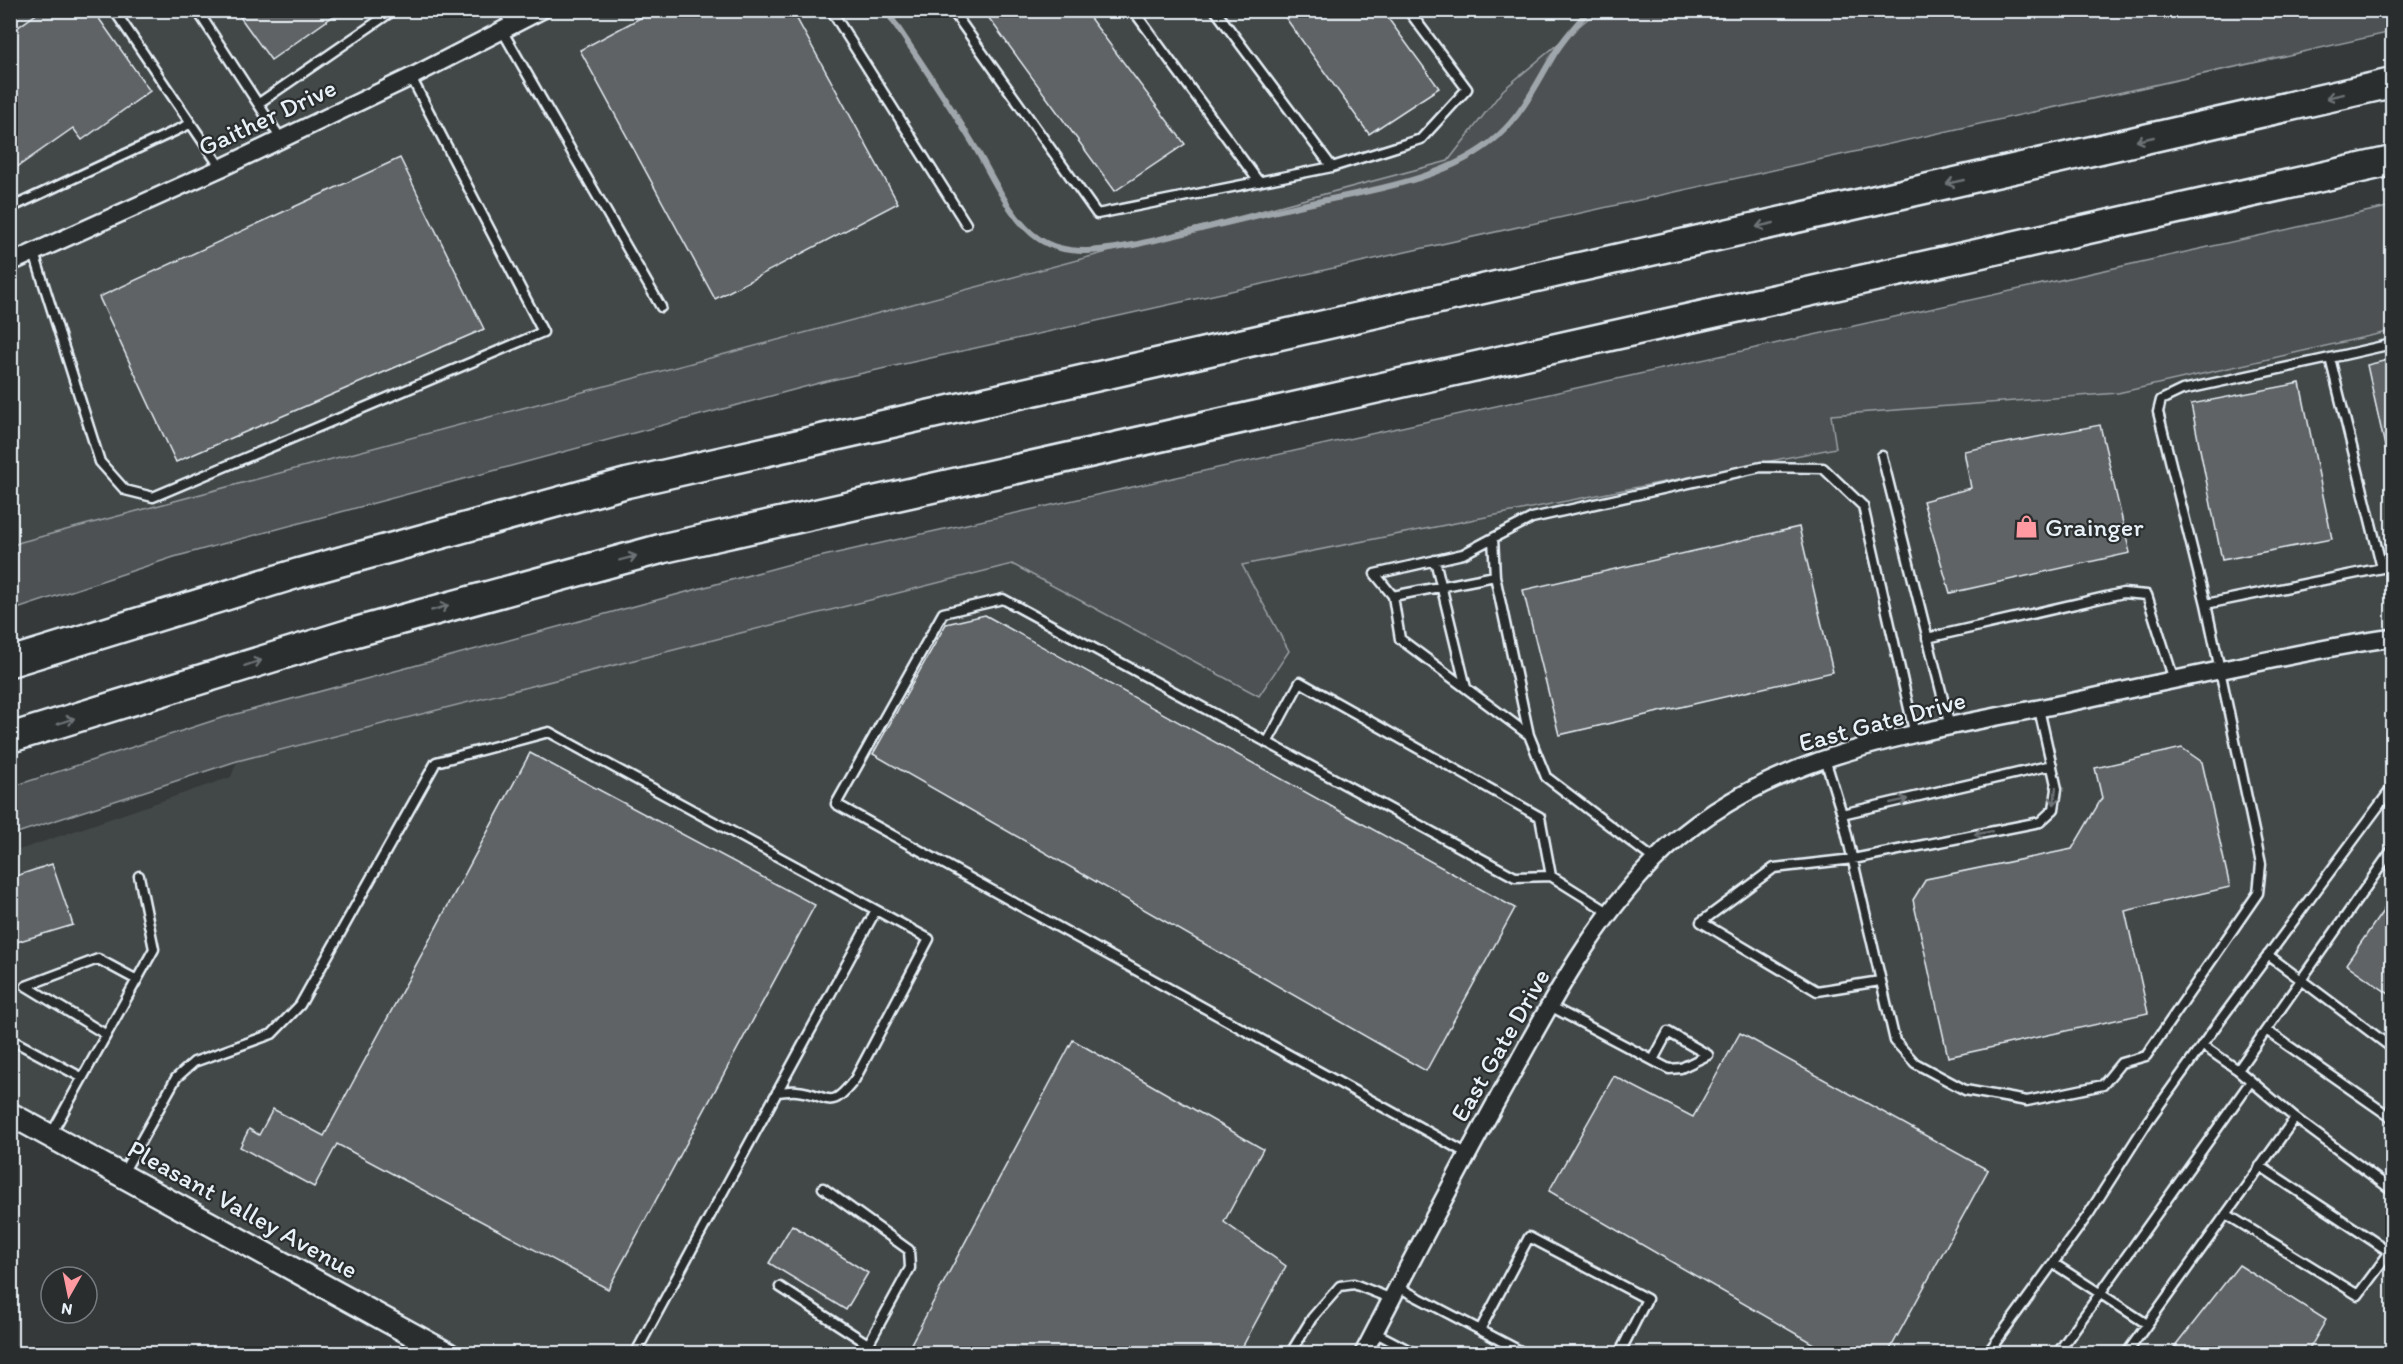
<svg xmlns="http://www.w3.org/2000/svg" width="2403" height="1364" viewBox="0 0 2403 1364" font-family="Itim,sans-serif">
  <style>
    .built { fill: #424647 }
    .green { fill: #4d5152; stroke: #9aa1a5; stroke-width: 1.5 }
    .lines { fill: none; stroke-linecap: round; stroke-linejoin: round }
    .stream { stroke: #a0a7ac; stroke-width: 6 }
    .building { fill: #5f6365; stroke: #e8f1f8; stroke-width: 1.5 }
    .lane-casing { stroke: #e8f1f8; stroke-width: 13 }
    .street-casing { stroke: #e8f1f8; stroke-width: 21 }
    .secondary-casing { stroke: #e8f1f8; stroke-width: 27 }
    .highway-casing { stroke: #e8f1f8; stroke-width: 33 }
    .lane { stroke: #2a2d2e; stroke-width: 8 }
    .street { stroke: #2a2d2e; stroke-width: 16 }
    .secondary { stroke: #2a2d2e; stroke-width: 22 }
    .highway { stroke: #2a2d2e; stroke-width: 28 }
    .oneway { stroke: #6c7275 }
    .labels { text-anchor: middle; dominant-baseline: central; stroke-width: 4.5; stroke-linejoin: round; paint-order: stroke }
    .street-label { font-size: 26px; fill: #e8f1f8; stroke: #2a2d2e }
    .poi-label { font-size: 26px; fill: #e8f1f8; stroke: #2a2d2e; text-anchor: start }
  </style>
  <rect width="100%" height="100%" fill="#35393a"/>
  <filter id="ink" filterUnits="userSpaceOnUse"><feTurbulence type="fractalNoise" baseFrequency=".0167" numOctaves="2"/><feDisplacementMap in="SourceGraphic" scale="12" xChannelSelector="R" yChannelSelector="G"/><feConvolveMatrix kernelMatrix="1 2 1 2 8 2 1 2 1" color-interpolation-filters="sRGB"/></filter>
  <g filter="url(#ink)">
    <path class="built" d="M10,11h2357l-1504,343 -852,235z
      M2392,256v1097h-1950l-431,-236 -1,-264 221,-76 6,-16 164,-42 47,-16 741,-187z"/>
    <path class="green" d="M1597,11l795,-1v22l-1569,350 -649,175 -163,54v-65l10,-4 1427,-381 55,-71z
      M2392,206v125l-274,62 -287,22 5,33 -594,117 47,86 -30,45 -247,-132 -775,197 -226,74v-48l207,-68 583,-158z"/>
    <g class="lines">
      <path class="stream" d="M886,10c29,44 59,87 86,132 18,29 38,78 67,97 28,19 68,11 99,5 53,-12 106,-26 160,-38 63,-14 151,-25 200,-70 26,-24 39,-53 57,-83 9,-15 22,-29 34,-43"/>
    </g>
    <path class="building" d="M42,10h51l57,81 -68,49 -9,-12 -63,44v-139z
      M235,10h107l-71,50z
      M655,10h137l106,193 -183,96 -135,-249z
      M983,10h101l101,134 -70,47z
      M1280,10h102l57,78 -70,46z
      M400,158l84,171 -308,133 -77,-165z
      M2392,359v92h-6l-19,-86z
      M2300,383l32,156 -110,21 -31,-156z
      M2100,425l30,128 -180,40 -27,-92 48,-13 -7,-37z
      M1799,527l34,145 -274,63 -36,-145z
      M985,615l530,293 -89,163 -553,-317 73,-130z
      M2182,748l20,14 28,125 -105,24 23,102 -200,44 -35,-157 13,-21 146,-30 30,-51 -7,-30z
      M530,753l285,152 -207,384 -271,-145 -23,43 -74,-40 9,-18 10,6 14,-26 51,27z
      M52,864l21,61 -63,19v-66z
      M2392,898v98l-46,-32z
      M1740,1033l248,137 -100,183h-59l-280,-162 65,-115 79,41z
      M1073,1040l190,109 -39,73 62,44 -47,87h-333z
      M792,1225l76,48 -22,37 -77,-47z
      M2239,1265l87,55 -19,33h-137z"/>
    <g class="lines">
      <defs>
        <path id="lane" d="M114,10l107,158
          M197,10l84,129
          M502,10l11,16
          M831,10l135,214
          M952,10l145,204 235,-47 89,-28 46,-50 -59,-79
          M1133,10l126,172
          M1215,10l117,157
          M1494,10l23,2 9,-2
          M503,32l158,275
          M259,103l135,-93
          M10,208l180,-84
          M34,253l66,209 25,28 28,7 390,-165 -132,-255
          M1882,456l68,271
          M1435,560l31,128
          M2382,568l-52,-210 62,-14
          M1495,576l-2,-38 39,-20 229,-51 62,1 40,38 52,229
          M1393,596l-18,-22 88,-20 30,-16
          M2206,604l-48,-192 3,-12 21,-10 148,-32
          M1927,638l196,-45 24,2 27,85
          M1529,735l-34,-159 -102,20 7,43 129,96 17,42 109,83
          M1267,743l33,-61 240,135 11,59
          M1825,759l17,55 53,227 20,22 50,27 62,11 76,-16 18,-22 25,-7 112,-163 3,-29 -55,-260 186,-38
          M1842,814l210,-49
          M2392,850l-154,220 57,48 97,72
          M2268,955l124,93
          M1880,981l-63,10 -116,-69 73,-54 79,-9 187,-37 14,-13 3,-20 -18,-80
          M1550,1006l119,63 12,-1 27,-13 -40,-23 -15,28
          M2266,1030l126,88
          M105,1034l-79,-48 72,-27 39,21
          M10,1039l71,38
          M2202,1045l36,25
          M777,1092c6,0 14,-2 20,-1 33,3 31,23 58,-12l74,-140 -53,-29
          M50,1136l104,-187 -15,-73
          M1468,1154l-632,-350 107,-191 60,-14 512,278 36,-1 59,37
          M123,1173l53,-95 18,-16 78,-28 28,-29 136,-243 113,-30 327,178 -241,444
          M823,1188l86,62 1,18 -47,86
          M2226,1214l132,81 32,-43 -130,-86
          M2053,1263l94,61
          M780,1287l88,57
          M1398,1287l128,67
          M1480,1330l49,-93 118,62 -28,55
          M1374,1332l42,22
          M1290,1354l22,-36 28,-32 14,-2 38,15
          M1987,1354l101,-139 60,-94 73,-102 171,-231
          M2057,1354l194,-273
          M2126,1354l169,-236"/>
        <path id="street" d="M10,263l211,-95 190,-91 131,-67
          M1363,1354c48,-93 96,-186 147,-277 41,-75 83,-154 143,-215 111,-115 284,-131 432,-163 54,-12 107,-23 160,-34 50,-10 97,-21 147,-27"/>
        <path id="secondary" d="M10,1114l438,240"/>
        <path id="highway" d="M10,662l289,-89 328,-90 1765,-400
          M10,738l342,-105 312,-85 1728,-387"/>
      </defs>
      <use href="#lane" class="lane-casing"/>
      <use href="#street" class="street-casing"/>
      <use href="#secondary" class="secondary-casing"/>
      <use href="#highway" class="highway-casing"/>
      <use href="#lane" class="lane"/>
      <use href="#street" class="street"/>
      <use href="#secondary" class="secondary"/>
      <use href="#highway" class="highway"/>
    </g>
    <defs><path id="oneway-shaft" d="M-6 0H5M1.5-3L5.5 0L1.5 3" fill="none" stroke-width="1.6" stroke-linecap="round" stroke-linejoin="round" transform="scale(1.5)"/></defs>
    <g class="oneway">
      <use href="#oneway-shaft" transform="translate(2335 96) rotate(167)"/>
      <use href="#oneway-shaft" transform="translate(2145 139) rotate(167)"/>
      <use href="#oneway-shaft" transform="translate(1955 182) rotate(167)"/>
      <use href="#oneway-shaft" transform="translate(1765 225) rotate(167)"/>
      <use href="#oneway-shaft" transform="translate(628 558) rotate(-15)"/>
      <use href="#oneway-shaft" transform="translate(440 608) rotate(-16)"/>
      <use href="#oneway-shaft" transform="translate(253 663) rotate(-18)"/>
      <use href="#oneway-shaft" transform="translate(66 721) rotate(-18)"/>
      <use href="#oneway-shaft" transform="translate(2055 796) rotate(96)"/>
      <use href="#oneway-shaft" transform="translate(1899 801) rotate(-13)"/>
      <use href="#oneway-shaft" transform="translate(1983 833) rotate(169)"/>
    </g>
  </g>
  <defs>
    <symbol id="shop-bare" viewBox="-9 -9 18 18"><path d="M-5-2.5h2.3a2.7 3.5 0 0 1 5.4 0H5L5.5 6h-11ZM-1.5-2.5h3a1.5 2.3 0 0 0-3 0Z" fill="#ff9aa2" stroke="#2a2d2e" stroke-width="2.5" paint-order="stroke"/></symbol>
  </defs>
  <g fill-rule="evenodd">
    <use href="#shop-bare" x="2010" y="510" width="33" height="33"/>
  </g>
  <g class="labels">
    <g class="street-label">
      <text transform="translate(267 117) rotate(-25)">Gaither Drive</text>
      <text transform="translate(1882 721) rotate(-15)">East Gate Drive</text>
      <text transform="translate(1500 1045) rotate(-60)">East Gate Drive</text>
      <text transform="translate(243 1209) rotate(29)">Pleasant Valley Avenue</text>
    </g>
    <g class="poi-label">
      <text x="2045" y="527">Grainger</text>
    </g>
  </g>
  <rect width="2403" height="1364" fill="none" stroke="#2a2d2e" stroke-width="36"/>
  <rect x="18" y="18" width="2367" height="1328" fill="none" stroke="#e8f1f8" stroke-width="2" filter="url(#ink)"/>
  <g transform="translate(69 1295) rotate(189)"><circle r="28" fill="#2a2d2e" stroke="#767b7f" stroke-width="1.5"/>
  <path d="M0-4.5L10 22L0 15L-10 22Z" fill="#ff9aa2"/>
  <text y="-9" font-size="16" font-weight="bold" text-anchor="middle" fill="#e8f1f8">N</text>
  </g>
</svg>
